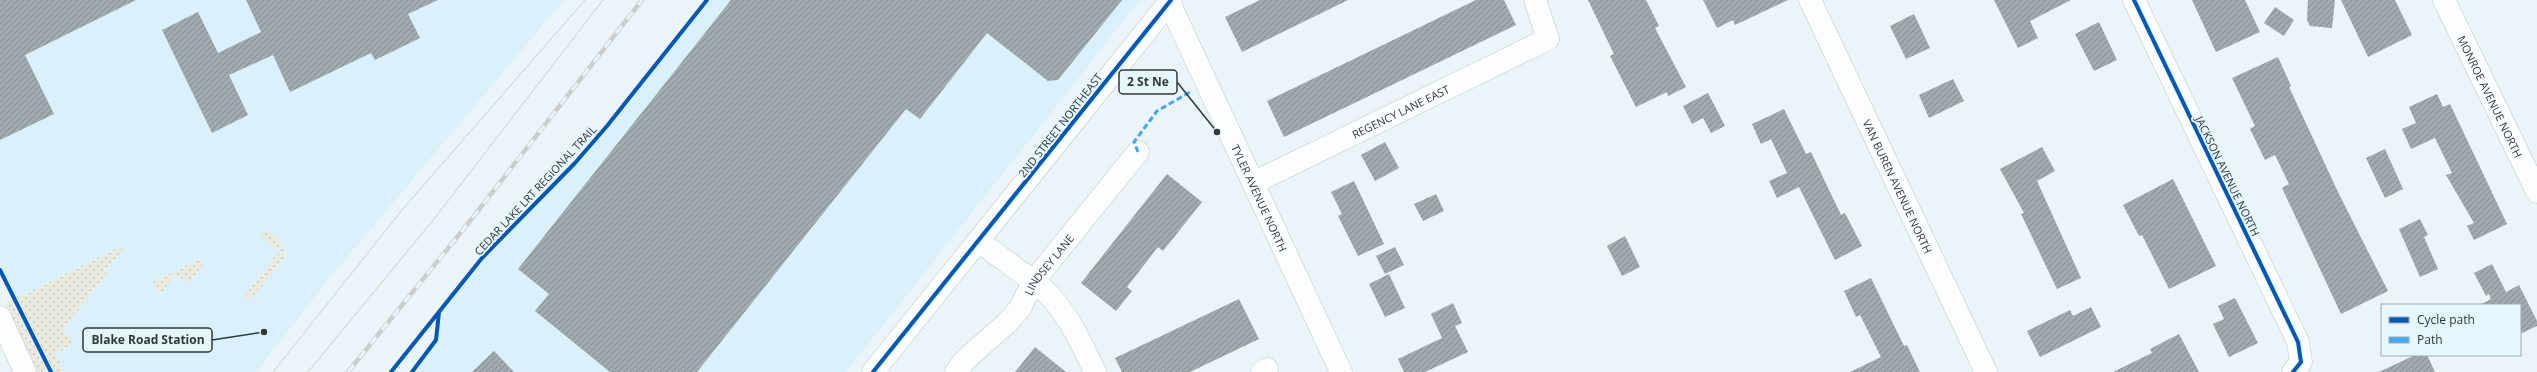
<svg xmlns="http://www.w3.org/2000/svg" width="2537" height="372" viewBox="0 0 2537 372" font-family="'Open Sans',sans-serif">
  <style>
    .built { fill: #daf1fc }
    .grass { fill: url(#grass-dots) }
    .building { fill: url(#building-hatch) }
    .lines { fill: none; stroke-linecap: round; stroke-linejoin: round }
    .minor-casing { stroke: #bdc6ca; stroke-width: 23 }
    .minor { stroke: #fcfdfe; stroke-width: 22 }
    .tram { stroke: #cbcecf; stroke-width: 1 }
    .rail-casing { stroke: #cbcecf; stroke-width: 4.5 }
    .rail { stroke: #e6f6fd; stroke-width: 3; stroke-dasharray: 9; stroke-linecap: butt }
    .quiet { stroke: #3fa9f5; stroke-width: 3; stroke-dasharray: 6 3; stroke-linecap: butt }
    .cycleway-casing { stroke: #e6f6fd; stroke-width: 6 }
    .cycleway { stroke: #0057b8; stroke-width: 4 }
    .labels { text-anchor: middle; dominant-baseline: central; stroke-width: 4; stroke-linejoin: round; paint-order: stroke }
    .street-label { font-size: 11px; fill: #2e383d; stroke: #e6f6fd }
    .leader { fill: none; stroke: #2e383d; stroke-width: 1.5 }
    .callout-dot { fill: #2e383d; stroke: #e6f6fd; stroke-width: 1.5 }
    .callout { fill: #e6f6fd; stroke: #2e383d; stroke-width: 1.5 }
    .callout-label { font-size: 12px; text-anchor: middle; font-weight: bold; fill: #2e383d }
  </style>
  <defs>
    <pattern id="grass-dots" width="8" height="8" patternUnits="userSpaceOnUse"><rect width="8" height="8" fill="#eaebde"/><path d="M2 2h.1M6 6h.1" fill="none" stroke="#c9cabf" stroke-width="1.8" stroke-linecap="round"/></pattern>
    <pattern id="building-hatch" width="6" height="6" patternUnits="userSpaceOnUse"><rect width="6" height="6" fill="#a0aaaf"/><path d="M-1 1l2-2M0 6l6-6M5 7l2-2" fill="none" stroke="#838b90"/></pattern>
  </defs>
  <rect width="100%" height="100%" fill="#ebf4f8"/>
  <path class="built" d="M0,0h564l-238,282 -70,90h-205l-51,-103z
    M707,0h433l-294,372h-434l24,-32 3,-28 22,-29 114,-120z"/>
  <path class="grass" d="M266,231l10,5 9,17 -1,5 -31,39 -11,2 38,-48 -19,-14v-3z
    M122,247l1,2 -18,22 2,2 -45,57 11,10 -1,4 -17,9 9,19h-26l-32,-69z
    M199,260h3l1,5 -14,17h-2l-11,-8 -15,19 -7,-6v-6z"/>
  <path class="building" d="M0,0h136l-111,55 29,59 -54,26z
    M246,0h192l-30,14 12,24 -45,22 -4,-7 -81,39 -17,-37 -44,20 19,40 -36,18 -50,-103 36,-18 20,41 43,-21z
    M731,0h391l-64,80 -10,1 -61,-48 -67,86 -14,-10 -209,263h-87l-75,-61 14,-17 -31,-25z
    M1260,0h88l-106,52 -17,-35z
    M1476,0h28l12,25 -232,112 -17,-36z
    M1588,0h58l13,26 -4,2 31,59 -18,9 -1,-4 -31,15 -26,-51 4,-2z
    M1703,0h85l-53,25 -2,-5 -16,8z
    M1994,0h77l-41,21 8,17 -20,10z
    M2192,0h53l15,32 -44,20z
    M2308,0h27l-3,28 -22,-2 -3,-6z
    M2341,0h54l17,35 -44,22z
    M2275,7l19,13 -10,16 -20,-13z
    M1914,14l16,34 -24,11 -16,-33z
    M2099,22l18,38 -23,11 -19,-37z
    M2278,57l13,29 -2,1 50,107 49,97 -47,23 -59,-126 7,-4 -14,-29 -10,5 -15,-31 5,-3 -23,-48z
    M1953,79l11,22 -35,17 -10,-23z
    M1708,93l17,33 -14,7 -8,-15 -11,6 -9,-18z
    M2437,94l6,13 7,-3 57,120 -33,16 -7,-14 7,-3 -28,-48 6,-2 -17,-35 -24,11 -9,-20 14,-6 -7,-16z
    M1784,109l22,45 5,-2 30,63 4,-2 17,33 -27,14 -36,-73 -22,11 -8,-17 18,-8 -16,-34 -10,5 -9,-20z
    M1385,142l14,26 -24,13 -14,-26z
    M2042,147l13,24 -18,10 44,97 -24,11 -36,-75 3,-1 -24,-44z
    M2385,149l18,40 -18,9 -19,-40z
    M1167,174l35,28 -39,49 -5,-4 -31,40 5,4 -16,20 -35,-28z
    M2173,179l43,87 -47,23 -27,-54 -3,1 -16,-31z
    M1354,181l30,63 -26,12 -20,-40 4,-2 -11,-22z
    M1436,194l8,17 -21,10 -9,-17z
    M2420,219l8,16 -4,2 14,32 -18,8 -21,-48z
    M1625,236l15,31 -18,9 -15,-30z
    M1395,247l9,18 -19,9 -9,-18z
    M2492,264l14,28 13,-7 18,36v5l-17,8v-29h-41l12,-6 -2,-5 -3,2 -12,-23z
    M1389,274l16,34 -20,9 -16,-33z
    M1871,278l33,68 3,-1 13,27h-70l31,-15 -21,-42 -4,2 -12,-26z
    M2235,298l23,45 -29,14 -16,-33 11,-5 -6,-13z
    M1239,299l20,40 -69,33h-68l-7,-14z
    M1453,303l9,20 -7,3 13,26 -43,20h-21l-6,-13 44,-21 -11,-24z
    M2091,307l10,20 -61,30 -13,-26 43,-21 3,6z
    M2179,334l20,38h-86l39,-19 -2,-4z
    M1035,347l31,25h-51z
    M494,351l20,21h-42z
    M2415,355h12l8,17h-56z"/>
  <g class="lines">
    <defs>
      <g id="minor">
        <path id="s1" d="M1168,0l173,372"/>
        <path id="s2" d="M1810,0l176,372"/>
        <path d="M2134,0l164,342 3,20 -8,10"/>
        <path id="s3" d="M2444,0l93,192"/>
        <path id="s4" d="M1253,183l295,-144 -13,-39"/>
        <path d="M980,242c19,15 39,28 58,43 27,21 43,57 57,87"/>
        <path d="M0,317l25,55"/>
        <path d="M873,372l298,-372"/>
        <path id="s5" d="M956,372l10,-13 41,-36 13,-15 13,-26 105,-130"/>
        <path d="M1262,372l5,-3"/>
      </g>
    </defs>
    <use href="#minor" class="minor-casing"/>
    <use href="#minor" class="minor"/>
    <path class="tram" d="M273,372l129,-162 183,-210
      M308,372l126,-153 169,-219"/>
    <defs>
      <path id="rail" d="M348,372l122,-151 172,-221"/>
    </defs>
    <use href="#rail" class="rail-casing"/>
    <use href="#rail" class="rail"/>
    <path class="quiet" d="M1138,152l-4,-10 23,-31 33,-19"/>
    <defs>
      <path id="cycleway" d="M2134,0l164,342 3,20 -8,10
        M0,270l51,102
        M391,372l91,-114 93,-95 32,-37 100,-126
        M412,372l24,-32 3,-28
        M873,372l298,-372"/>
    </defs>
    <use href="#cycleway" class="cycleway-casing"/>
    <use href="#cycleway" class="cycleway"/>
  </g>
  <g class="labels">
    <g class="street-label">
      <text stroke="none"><textPath href="#s3" startOffset="107">MONROE AVENUE NORTH</textPath></text>
      <text stroke="none"><textPath href="#s4" startOffset="164">REGENCY LANE EAST</textPath></text>
      <text transform="translate(1060 125) rotate(-52)">2ND STREET NORTHEAST</text>
      <text transform="translate(2228 176) rotate(64)">JACKSON AVENUE NORTH</text>
      <text stroke="none"><textPath href="#s2" startOffset="206">VAN BUREN AVENUE NORTH</textPath></text>
      <text transform="translate(535 190) rotate(-47)">CEDAR LAKE LRT REGIONAL TRAIL</text>
      <text stroke="none"><textPath href="#s1" startOffset="218">TYLER AVENUE NORTH</textPath></text>
      <text stroke="none"><textPath href="#s5" startOffset="143">LINDSEY LANE</textPath></text>
    </g>
  </g>
  <path class="leader" d="M1217 132L1177 82M264 332L212 340"/>
  <g class="callout-dot">
    <circle cx="1217" cy="132" r="4"/>
    <circle cx="264" cy="332" r="4"/>
  </g>
  <g class="callout">
    <rect x="1119" y="70" width="58" height="24" rx="4"/>
    <rect x="83" y="328" width="129" height="24" rx="4"/>
  </g>
  <g class="callout-label">
    <text x="1148" y="86">2 St Ne</text>
    <text x="148" y="344">Blake Road Station</text>
  </g>
  <rect x="2381" y="304" width="140" height="52" fill="#e6f6fd" stroke="#9caab0"/>
  <rect x="2389" y="317" width="20" height="6" fill="#0057b8" stroke="#9caab0"/>
  <text x="2417" y="324" font-size="12" fill="#2e383d">Cycle path</text>
  <rect x="2389" y="337" width="20" height="6" fill="#3fa9f5" stroke="#9caab0"/>
  <text x="2417" y="344" font-size="12" fill="#2e383d">Path</text>
</svg>
